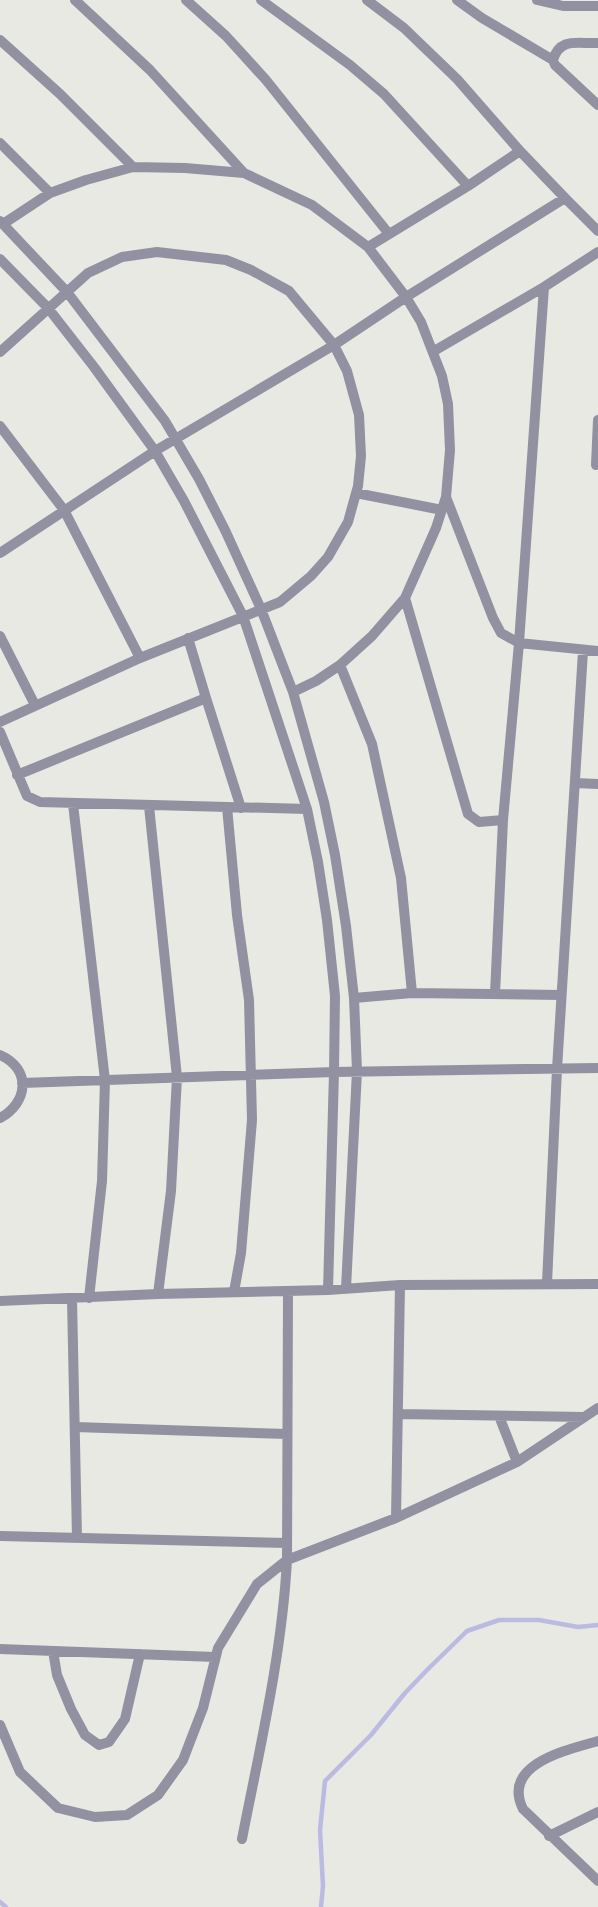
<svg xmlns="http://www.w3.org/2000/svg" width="598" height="1907" viewBox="0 0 598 1907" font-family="'Archivo Narrow',sans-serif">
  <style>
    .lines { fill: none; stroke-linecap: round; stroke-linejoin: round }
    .stream { stroke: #bbbae3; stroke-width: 4.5 }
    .street { stroke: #9191a2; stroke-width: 10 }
  </style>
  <rect width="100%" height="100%" fill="#e8e9e2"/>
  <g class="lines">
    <path class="stream" d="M0,1902l6,5
      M321,1907l2,-21 -3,-56 5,-49 46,-46 34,-42 23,-24 39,-38 32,-11h40l39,7 20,-2"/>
    <path class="street" d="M75,0l75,70 94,103
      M186,0l40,36 40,44 123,154
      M261,0l89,65 34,29 84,92
      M367,0l37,28 53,51 63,72 -52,35 -100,61
      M457,0l25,18 71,42
      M537,0l26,6h35
      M0,40l60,54 73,73
      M598,43c-21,1 -38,-6 -45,17l2,5 43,40
      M0,143l50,50
      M520,151l45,47
      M0,221l67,71 98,129 34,58 26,51 36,79 32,83 31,110 11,53 11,71 8,72 3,73 -11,217
      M3,224l47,-31 36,-13 47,-13 52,1 59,5 68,32 56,42 38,50 15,25 21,54 6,28 2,46 -4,47 -10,31 -31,70 -33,38 -32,29 -24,16 -23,11
      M0,259l48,49 46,59 61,84 29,50 59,115 64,193 11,53 9,58 8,76 -1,76 -6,218
      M434,351l110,-64 54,-35
      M0,352l88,-79 34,-16 35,-5 69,8 25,10 38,21 45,54 13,26 12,44 2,41 -3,30 -10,36 -20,35 -17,19 -31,26 -140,56 -140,64
      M0,426l64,84 76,148
      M596,465l2,-45
      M356,493l86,17
      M446,497l47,121 8,15 18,10 79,8
      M0,553l155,-102 179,-106 72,-48 159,-99 33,33
      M405,598l63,216 11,8 24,-2
      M0,636l35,69
      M340,665l32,79 29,134 11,115
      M206,698l35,110
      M0,732l27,64 13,6 267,7
      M17,775l189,-77 -18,-60
      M575,783l23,1
      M73,804l32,276 -3,101 -13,117
      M149,806l28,271 -6,114 -13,103
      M227,807l10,108 12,85 3,120 -11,133 -7,39
      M495,994l8,-174 16,-177 25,-356
      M354,998l58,-5 149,2
      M0,1055c32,14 28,48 0,63
      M22,1083l312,-11 264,-4
      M547,1283l10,-214 26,-418
      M72,1299l5,239
      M0,1301l158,-7 170,-4 72,-5 198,-1
      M398,1414l186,3
      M499,1416l18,46
      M75,1427l212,7
      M396,1518l4,-233
      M0,1536l287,7
      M0,1649l215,8
      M53,1651l4,24 14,34 14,26 14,10 10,-3 16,-23 15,-65
      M0,1725l20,47 38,36 37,9 32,-2 31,-20 25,-35 20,-52 15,-60 39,-64 30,-24 1,-269
      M598,1741c-31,9 -97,23 -75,68l75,72
      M549,1836l49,-24
      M242,1839c18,-92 40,-185 45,-279l109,-42 121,-56 81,-54"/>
  </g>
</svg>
